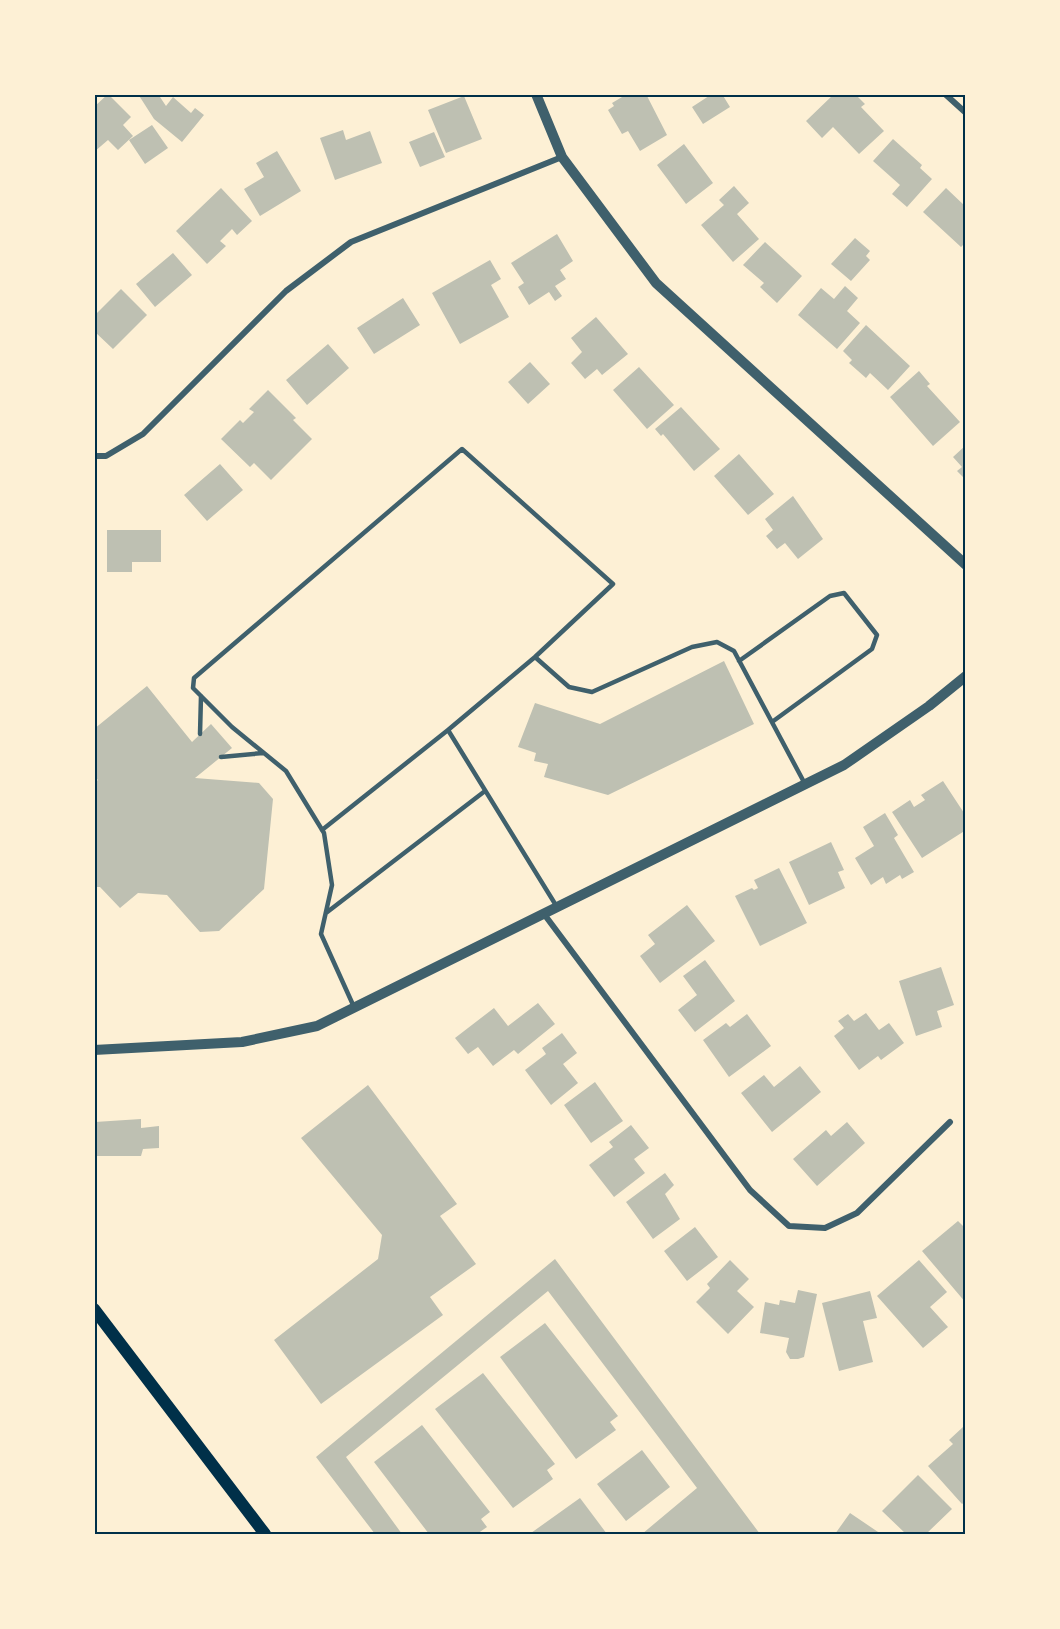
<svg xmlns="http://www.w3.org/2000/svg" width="1060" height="1629" viewBox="0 0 1060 1629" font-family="Jost,sans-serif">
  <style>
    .building { fill: #bec0b2 }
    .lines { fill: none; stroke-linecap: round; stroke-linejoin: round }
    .service { stroke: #3f606c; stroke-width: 4.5 }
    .minor { stroke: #3f606c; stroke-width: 6 }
    .tertiary { stroke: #3f606c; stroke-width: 10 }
    .secondary { stroke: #003049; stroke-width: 12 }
    .neatline { fill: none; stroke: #003049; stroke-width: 2 }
  </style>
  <rect width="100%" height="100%" fill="#fdf0d5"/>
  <path class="building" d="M108,94l23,23 -8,8 10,11 -15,14 -10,-10 -14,12v-45z
    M138,94h25l-3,3 6,9 7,-9 18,16 4,-5 9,7 -22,27 -28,-23z
    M627,94h19l21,41 -27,16 -12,-20 -6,3 -14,-24 6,-4 -2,-3z
    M712,94h10l8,13 -27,17 -11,-17z
    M834,94h21l10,10 -4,3 23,24 -25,23 -26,-27 -11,11 -16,-17z
    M464,96l18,43 -36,14 -18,-43z
    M152,125l16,23 -23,16 -16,-24z
    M343,130l3,10 24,-9 12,32 -47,17 -15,-42z
    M434,132l11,25 -25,10 -11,-25z
    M893,139l29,26 -2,3 12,11 -25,28 -15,-13 8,-9 -27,-24z
    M684,144l29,39 -27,21 -29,-39z
    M277,151l24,40 -41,25 -16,-27 20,-12 -8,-14z
    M734,186l15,17 -12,11 22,25 -26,23 -32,-37 23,-20 -5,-5z
    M221,188l31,33 -15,14 -5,-6 -12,12 6,5 -19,18 -31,-33z
    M946,188l20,19v35l-5,5 -38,-35z
    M557,234l16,27 -13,9 6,9 -11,7 7,10 -7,5 -6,-9 -20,13 -11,-18 6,-4 -13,-20z
    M855,238l15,13 -4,5 4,4 -19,21 -20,-17z
    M765,242l37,34 -25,27 -17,-16 4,-4 -21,-18z
    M173,253l19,22 -37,32 -19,-23z
    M490,260l11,19 -10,6 18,32 -49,27 -28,-51z
    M845,286l13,12 -11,13 13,12 -23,26 -39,-34 23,-27 13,11z
    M121,289l26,26 -34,34 -19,-18v-15z
    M403,298l17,27 -46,29 -17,-26z
    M596,317l32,37 -26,21 -5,-6 -12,10 -14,-16 11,-11 -11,-14z
    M866,325l44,41 -22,24 -18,-17 -4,5 -17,-15 3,-3 -9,-9z
    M328,344l21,24 -42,37 -21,-25z
    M530,362l20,22 -22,20 -20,-22z
    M639,367l35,38 -27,24 -34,-39z
    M919,371l11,13 -3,2 33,36 -27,24 -43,-49z
    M268,390l28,28 -3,2 19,19 -41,41 -17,-17 -4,4 -29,-28 19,-19 3,3 11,-11 -5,-3z
    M681,407l39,42 -26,22 -31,-37 -2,2 -6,-7z
    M966,445v35l-9,-9 5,-4 -9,-10z
    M739,454l35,40 -26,21 -34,-39z
    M220,464l23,26 -36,31 -23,-26z
    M793,496l30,43 -25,20 -13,-16 -8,6 -11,-13 7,-6 -8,-11z
    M107,530h54v32h-29v10h-25z
    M724,661l30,63 -146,71 -64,-18 4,-13 -14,-3 2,-8 -18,-6 17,-44 65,21z
    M147,686l45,56 19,-18 21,24 -37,30 64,5 14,16 -9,90 -45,42 -19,1 -33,-37 -29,-2 -18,15 -20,-21h-6v-104l4,-3 -4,-4v-47z
    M943,781l23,35v14l-44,28 -30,-46 18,-12 4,7 11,-7 -4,-5z
    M885,813l13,22 -4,3 20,34 -12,7 -2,-4 -14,9 -3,-7 -12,8 -16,-27 19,-12 -11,-19z
    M831,842l13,28 -6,2 7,16 -36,17 -20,-43z
    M779,868l28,55 -47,23 -25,-50 17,-8 2,2 4,-2 -4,-8z
    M687,905l28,36 -55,42 -20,-27 15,-12 -7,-9z
    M705,960l30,41 -40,31 -17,-22 19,-15 -14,-19z
    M941,967l13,38 -17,6 5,16 -26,9 -17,-55z
    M538,1003l17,21 -37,30 -4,-4 -21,16 -15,-19 -10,7 -13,-16 39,-30 14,18z
    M866,1013l13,17 10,-7 15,20 -23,17 -3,-4 -19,14 -25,-34 10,-8 -6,-7 10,-7 6,7z
    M747,1014l24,32 -42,31 -26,-37 23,-17 4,4z
    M562,1033l15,20 -14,11 15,19 -27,22 -26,-35 21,-16 -4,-6z
    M800,1066l21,26 -49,40 -31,-39 23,-18 10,12z
    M595,1082l28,39 -32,22 -27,-38z
    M368,1085l89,119 -17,12 36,48 -46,33 13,18 -122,89 -47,-64 104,-81 4,-24 -81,-97z
    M141,1119v9l18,-2v22l-16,1 -2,7h-46v-34z
    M847,1122l18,21 -48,43 -24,-27 33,-29 5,6z
    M631,1125l18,23 -15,11 11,14 -31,24 -25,-32 24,-18 -4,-5z
    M665,1173l9,12 -9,9 15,25 -27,20 -27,-37z
    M958,1221l8,8v74l-44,-52z
    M695,1227l23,30 -31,24 -23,-30z
    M555,1259l205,275h-118l55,-46 -149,-197 -202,166 56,77h-27l-59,-77z
    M730,1260l19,19 -12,12 17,16 -26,27 -32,-32 14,-14 -3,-4z
    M919,1260l28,32 -17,15 18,20 -25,21 -46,-52z
    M798,1290l19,4 -13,63 -6,2h-8l-4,-7 3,-14 -29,-5 5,-31 14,3 1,-5 15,3z
    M870,1291l7,27 -14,3 10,41 -34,9 -17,-68z
    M545,1323l73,93 -8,6 6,8 -40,29 -76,-102z
    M483,1373l72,91 -8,6 6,9 -40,29 -78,-99z
    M422,1425l68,87 -9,7 6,8 -10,7h-48l-55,-72z
    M963,1427l3,74 -4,3 -34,-38 25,-22 -4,-4z
    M642,1450l28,37 -44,34 -29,-37z
    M918,1475l34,34 -26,25h-20l-24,-23z
    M580,1498l27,36 -76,-1z
    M850,1513l31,21h-46z"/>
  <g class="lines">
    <path class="service" d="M535,657l34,30 23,5 100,-45 25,-5 17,9 71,133
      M739,661l91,-65 14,-3 33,42 -5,14 -100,73
      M200,734l1,-38
      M221,757l42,-4
      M322,830l126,-100
      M326,913l159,-122
      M354,1007l-33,-73 11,-49 -8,-52 -38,-62 -54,-44 -39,-39 1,-10 268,-229 151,135 -78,73 -87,73 109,177"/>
    <path class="minor" d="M945,94l21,19
      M94,456h12l37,-22 143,-143 65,-49 211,-85
      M544,914l206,276 39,36 36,2 32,-15 93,-91"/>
    <path class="tertiary" d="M536,94l26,63 94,126 310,282
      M94,1050l148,-8 75,-16 527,-261 85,-59 37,-30"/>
    <path class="secondary" d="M94,1309l171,225"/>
  </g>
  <rect width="1060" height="1629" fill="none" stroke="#fdf0d5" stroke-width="192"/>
  <rect x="96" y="96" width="868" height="1437" class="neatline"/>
</svg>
